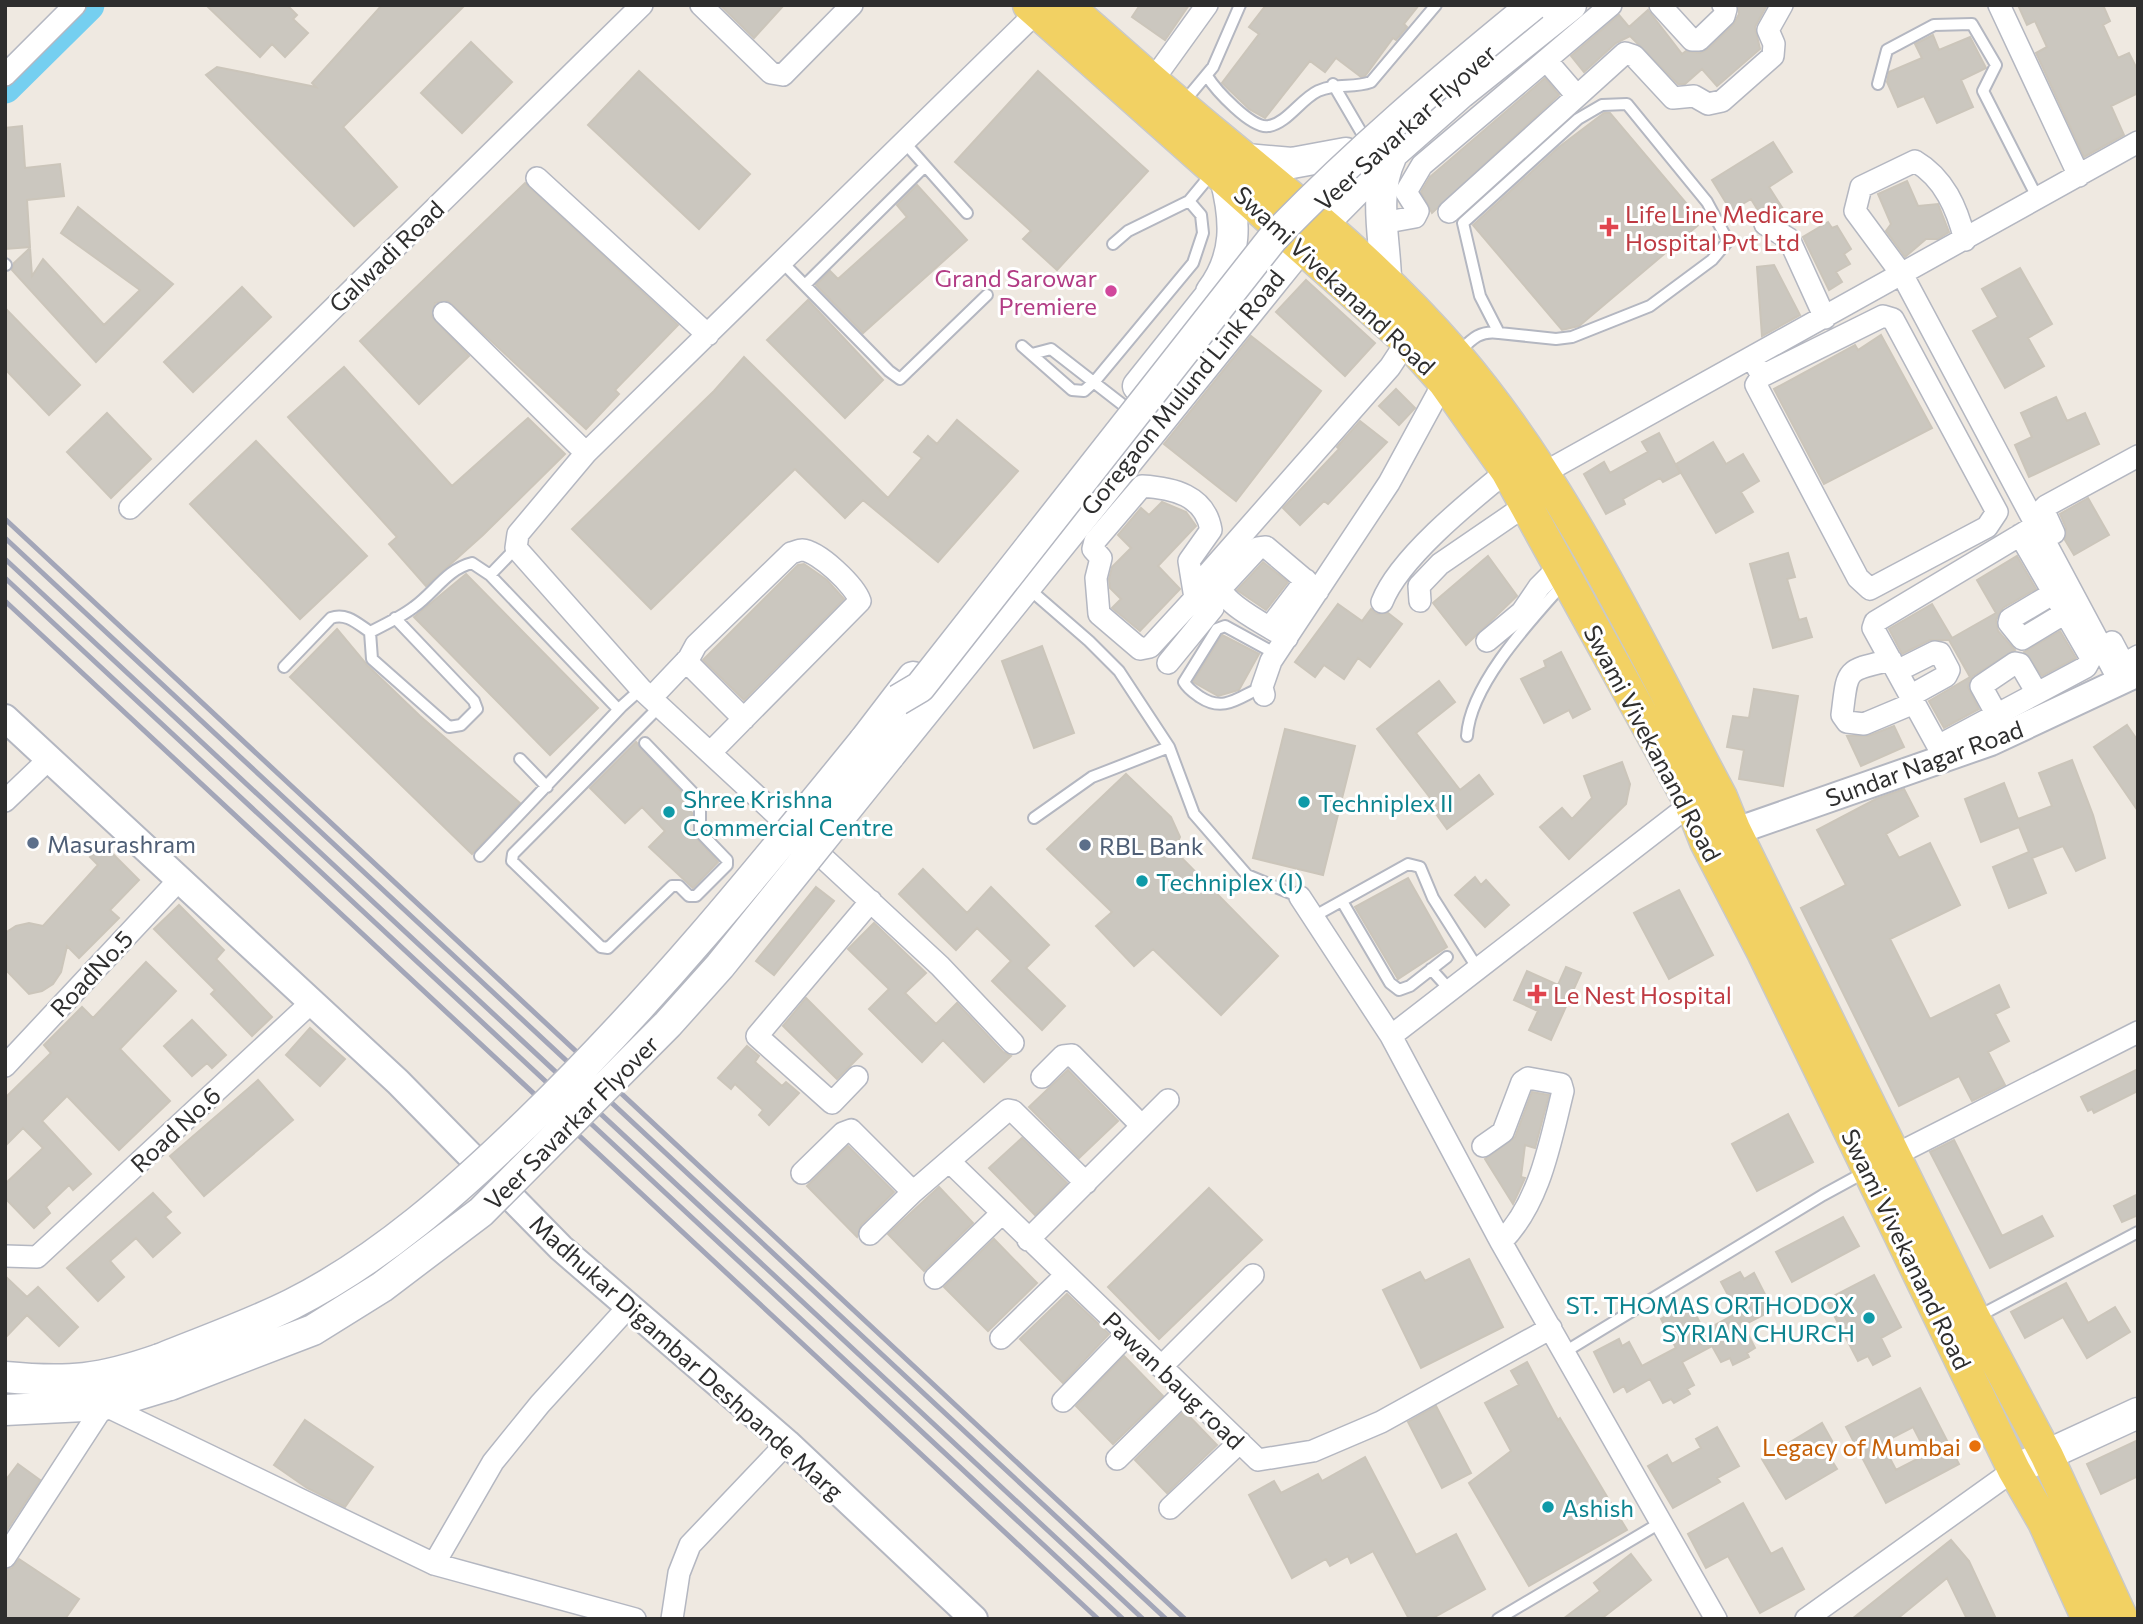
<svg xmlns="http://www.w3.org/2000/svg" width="2143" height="1624" viewBox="0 0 2143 1624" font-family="Commissioner,sans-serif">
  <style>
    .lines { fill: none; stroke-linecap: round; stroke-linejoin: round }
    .river { stroke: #75cff0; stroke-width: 33 }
    .building { fill: #cbc7bf; stroke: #cbc5ba; stroke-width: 2; fill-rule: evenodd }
    .service-casing { stroke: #b4b7c1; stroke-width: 14 }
    .minor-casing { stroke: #b4b7c1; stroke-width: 24 }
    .tertiary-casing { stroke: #b4b7c1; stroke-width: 30 }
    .secondary-casing { stroke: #b4b7c1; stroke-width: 33 }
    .primary-casing { stroke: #c9c9c9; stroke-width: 35 }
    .service { stroke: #fff; stroke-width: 10 }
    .minor { stroke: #fff; stroke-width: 21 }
    .tertiary { stroke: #fff; stroke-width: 26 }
    .secondary { stroke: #fff; stroke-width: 30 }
    .primary { stroke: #f2d163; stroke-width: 32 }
    .rail { stroke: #a3a6b8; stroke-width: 5 }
    .secondary-bridge-casing { stroke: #b4b7c1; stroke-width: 33; stroke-linecap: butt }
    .secondary-bridge { stroke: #fff; stroke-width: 30 }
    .health-dot { fill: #e0444e; stroke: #fff; stroke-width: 2.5 }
    .hotel-dot { fill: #d1479c; stroke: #fff; stroke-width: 2.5 }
    .culture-dot { fill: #0f9aa8; stroke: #fff; stroke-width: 2.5 }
    .service-dot { fill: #5c6f8a; stroke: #fff; stroke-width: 2.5 }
    .food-dot { fill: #e8710a; stroke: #fff; stroke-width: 2.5 }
    .labels { text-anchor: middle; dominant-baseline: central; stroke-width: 6; stroke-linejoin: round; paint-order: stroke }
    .street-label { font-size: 24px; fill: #2e2e2e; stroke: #fff }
    .health-label { font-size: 24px; fill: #be3a42; stroke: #fff; text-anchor: start }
    .hotel-label { font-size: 24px; fill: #b23c85; stroke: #fff; text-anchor: end }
    .culture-label { font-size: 24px; fill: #0d838f; stroke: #fff; text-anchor: start }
    .service-label { font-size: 24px; fill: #4e5e75; stroke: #fff; text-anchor: start }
    .food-label { font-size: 24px; fill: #c56008; stroke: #fff; text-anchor: end }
  </style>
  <rect width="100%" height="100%" fill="#efe9e1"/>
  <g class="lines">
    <path class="river" d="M5,87l83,-82"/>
  </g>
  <path class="building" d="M206,5h81l10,10 -4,4 15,14 -23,24 -13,-13 -12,13z
    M382,5h83l-122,122 54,60 -43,39 -148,-151 11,-8 99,20 -4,-4z
    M720,5h64l-30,33z
    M1140,5h49l-24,35 -33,-23z
    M1266,5h153l-15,19 3,3 -11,13 -3,-2 -28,38 -4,1 -25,-19 -11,14 -15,-11 -45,57 -16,-9 -27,-26 37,-49 -10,-7z
    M1738,5h29l-12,22 5,22 -43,37 -15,-17 -17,15h-7l-48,-48 -14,7 -32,29 -13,-16 48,-41 10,12 19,-17 34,44 4,-3 14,2 8,-4 25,-24 6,-11z
    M2018,5h85l7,16 -7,4 15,33 11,-5 9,18v22l-27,13 13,29 -40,22 -48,-104 11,-6 -12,-26 -8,4z
    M1933,35l6,15 31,-13 16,31 -25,12 12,27 -36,16 -13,-27 -26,11 -11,-25 2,-10 33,-14 -7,-14z
    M471,42l41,40 -50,51 -41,-40z
    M639,71l111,103 -51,55 -111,-104z
    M1038,71l110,100 -91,99 -34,-31 8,-8 -76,-69z
    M1545,78l14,17 -127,118 -11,-21 9,-15z
    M1604,113h6l92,109 -123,104 -17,4 -89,-105 86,-78z
    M22,126l3,42 35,-4 4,32 -37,4 3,47 -25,2v-121z
    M1773,142l19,30 -23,15 14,22 -9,5 -15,-2 -8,-13 -20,12 -19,-31z
    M1907,181l11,25 20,-2 11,28 -11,7h-12l-21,18 -19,-26 5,-7 -13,-30z
    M525,183l153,142 -63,65 4,4 -33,35 -138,-128 -13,2 -3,14 37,39 -50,48 -59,-63z
    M917,185l50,55 -104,93 -47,-48 14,-14 8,8 69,-62 -10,-12z
    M78,207l95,77 -77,78 -84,-92 2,-7 16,-15 2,28 11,-17 61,66 36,-35 -79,-57z
    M1828,222l4,6 5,-2 14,23 -7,5 6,10 -14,8 6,10 -13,8 -26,-53z
    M1774,265l26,50 -38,21 -5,-69z
    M2020,268l32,56 -24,14 16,28 -39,22 -32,-57 25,-14 -16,-28z
    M1306,280l69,63 -30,33 -69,-64z
    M242,287l29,30 -78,75 -29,-30z
    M808,300l75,80 -38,38 -78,-78z
    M5,308l75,77 -31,30 -44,-46z
    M1881,335l51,93 -108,56 -50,-95 81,-44 3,5z
    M1251,336l70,55 -85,110 -72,-57z
    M744,357l144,141 34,-40 -8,-6 14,-16 9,8 20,-24 61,51 -80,91 -75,-62 -18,18 -50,-49 -144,140 -79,-80 142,-138z
    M344,367l108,119 76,-68 37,36 -82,81 -57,51 -37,-42 8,-7 -109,-120z
    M1396,389l19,19 -16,17 -20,-19z
    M2056,397l11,24 18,-8 14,31 -70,33 -14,-32 17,-8 -11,-24z
    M107,413l44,46 -40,39 -44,-46z
    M1360,421l27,21 -59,62 -4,-3 -24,24 -17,-17 56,-59 -2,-2z
    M1659,433l21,40 -17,9 -3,-4 -37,21 2,5 -19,10 -22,-40 20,-12 6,11 38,-21 -6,-10z
    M256,441l111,115 -67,63 -110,-115z
    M1713,442l13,22 17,-10 16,27 -18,11 12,20 -37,21 -40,-69z
    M2088,498l21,37 -35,20 -9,-15 1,-12 -6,-14z
    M1162,502l24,10 10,14 -38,40 22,23 -40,42 -28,-23 9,-9 -11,-11 -1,-9 3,-12 19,-19 -13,-13 23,-27 8,7z
    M1788,553l7,24 -8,2 12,41 7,-2 6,19 -39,11 -23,-84z
    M1488,556l29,40 -51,49 -33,-42z
    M2017,556l19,33 -33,19 -7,12 2,11 17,19 -42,26 -5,11 11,22 -35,19 -15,-27 41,-24 -21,-37h-19l-28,14 -13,-25 43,-25 20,34 44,-25 -19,-33z
    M1263,562l25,20 -22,28 -29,-20z
    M804,564l23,16 17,19 -100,101 -41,-40 95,-95z
    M466,574l132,134 -48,47 -136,-138z
    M1338,604l24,17 9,-12 6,5 11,-1 14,11 -32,43 -12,-9 -14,21 -20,-14 -9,12 -20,-15z
    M337,629l30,36 53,51 100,87 -48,51 -182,-177z
    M2060,631l16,27 -34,18 -18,-24z
    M1222,635l37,19 -20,36 -21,6 -25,-14z
    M1042,646l32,87 -40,15 -32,-87z
    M1561,652l29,57 -17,9 -4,-8 -25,13 -23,-44 25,-12 -2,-6z
    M1439,681l16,21 -39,31 44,57 19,-15 14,19 -46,35 -13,-18 4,-3 -61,-79z
    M1754,689l44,7 -15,90 -44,-7 5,-29 -17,-3 6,-31 16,2z
    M2127,725l11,16v70l-44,-64z
    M1894,726l10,21 -43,19 -14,-30h21z
    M1285,729l70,17 -32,129 -70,-17z
    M636,742l51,56 -5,5 10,10v7l-6,6 32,36 -25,26 -44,-41 16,-16 -23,-24 -17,16 -35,-35z
    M2072,760l21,55 12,43 -29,13 -13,-25 -31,12 14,35 -37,15 -16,-41 36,-15 -10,-25 -38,15 -16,-43 39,-16 14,36 34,-13 -13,-33z
    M1622,762l8,22 -4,20 -57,55 -29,-32 22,-19 10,11 20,-21 -8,-22z
    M1126,774l45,43 9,20 -6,13 104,106 -57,59 -68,-66 -19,17 -38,-40 16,-14 -65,-63z
    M1904,789l14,27 -32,18 13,24 31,-15 30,62 -70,34 40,80 69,-34 10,22 -14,7 14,27 -21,11 17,33 -33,16 -13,-25 -60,30 -98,-198 45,-23 -29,-55 59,-31z
    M103,844l36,36 -29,30 9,8 -40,40 -12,-12 -6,26 -8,12 -11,7 -13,3 -24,-25v-36l11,-7 13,-3 14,3 55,-61 -8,-8z
    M923,869l44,44 24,-26 58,58 -23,23 39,38 -23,24 -50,-49 19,-20 -34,-33 -21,22 -57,-56z
    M1475,877l6,8 5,-5 23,25 -24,22 -30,-32z
    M1408,878l39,69 -49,32 -43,-72z
    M816,887l18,14 -60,74 -18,-14z
    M1679,890l34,65 -44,24 -35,-66z
    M179,905l45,45 -8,9 56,58 -20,19 -41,-42 4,-4 -61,-61z
    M874,923l52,50 -21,20 31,31 21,-21 46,49 8,4 -27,26 -41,-42 -21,22 -53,-53 20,-20 -41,-40z
    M146,962l30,29 -56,58 50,52 -51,49 -52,-54 -25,25 49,53 -18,16 -4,-5 -23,22 4,6 -16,15 -29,-30v-14l38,-36 -20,-20 -18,18v-48l46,-45 -7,-8 38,-38 11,11z
    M1566,967l15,6 -30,67 -22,-10 9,-19 -24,-11 13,-29 31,14z
    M806,998l56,56 -25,25 -54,-53z
    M192,1020l34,35 -14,13 -5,-5 -15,13 -28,-30z
    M310,1028l35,31 -25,27 -34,-31z
    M747,1046l12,10 -4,6 27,24 4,-4 13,11 -30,32 -10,-10 4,-5 -28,-26 -4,5 -13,-11z
    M2138,1069v22l-44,22 -2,-4 -4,2 -7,-14z
    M1068,1070l50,51 -39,37 -50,-51z
    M258,1080l35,40 -89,76 -34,-40z
    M1532,1092l17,3 -14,53 -10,-3 -4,32 4,1 -12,26 -28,-45 30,-22z
    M1788,1114l25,48 -56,29 -25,-47z
    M1022,1138l45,45 -32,32 -46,-47z
    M1954,1140l48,96 40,-20 11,20 -63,32 -60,-116z
    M848,1146l46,46 -33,33 -4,12 -50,-51z
    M939,1187l34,36 -49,48 -36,-37z
    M1209,1188l53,52 -103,99 -51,-52z
    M153,1193l18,19 -6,5 15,16 -27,24 -17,-19 -26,23 14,16 -26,24 -31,-33z
    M2138,1194v21l-16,7 -8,-16z
    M1843,1217l16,29 -67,36 -16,-30z
    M994,1239l43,44 -49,48 -44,-44z
    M1469,1259l34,68 -82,41 -38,-78 37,-18 5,9z
    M1740,1272l4,7 10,-6 17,33 -8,4 2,4 -21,11 -23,-43z
    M1874,1275l27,52 -20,11 9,18 -17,9 -5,-9 -10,5 -32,-61z
    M5,1276l22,21 11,-10 40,40 -19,19 -32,-31 -22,23z
    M2066,1283l22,40 27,-16 15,25 -43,26 -24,-41 -38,21 -14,-26z
    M1067,1294l42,40 -46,49 -43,-44z
    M1692,1307l12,24 33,-18 18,35 -8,5 2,4 -16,8 -3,-7 -9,4 -9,-16 -30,16 12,23 -7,4 3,5 -16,9 -3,-4 -8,4 -13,-24 -23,13 -3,-6 -10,6 -20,-40 25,-13 3,7 7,-4 13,24 34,-18 -15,-29 19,-11 2,4z
    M1124,1356l39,40 -50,48 -37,-38z
    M1527,1362l31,58 2,-2 67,112 -98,56 -60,-103 42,-32 -26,-48 34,-18 -8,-14z
    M1920,1388l39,76 -73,39 -40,-76zM1913,1427l14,27 -31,16 -14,-27z
    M1436,1406l35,67 -29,15 -34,-66z
    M1184,1411l33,34 -50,48 -32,-33z
    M305,1420l68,47 -28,40 -38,-19 -33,-23z
    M1822,1423l14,25 -9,5 10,16 -51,30 -24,-40z
    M1717,1427l22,39 -22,12 3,4 -47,26 -25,-42 19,-11 5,9 29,-16 -5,-9z
    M2138,1440v36l-37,18 -14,-30z
    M1365,1457l51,98 40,-21 29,55 -54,30h-22l-36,-68 -22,12 -3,-7 -18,10 -4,-7 -34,19 -43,-83 25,-14 7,12 37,-19 4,7z
    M18,1464l22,16 -35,53v-52z
    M1743,1503l28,51 11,-6 22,41 -44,24 -32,-57 -22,12 -18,-34z
    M1951,1540l18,21 27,58h-29l-20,-41 -50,41h-45z
    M1631,1554l20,26 -50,39h-38l37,-28 -6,-8z
    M19,1559l60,40 -14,20h-60v-49l7,-2z"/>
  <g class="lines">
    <defs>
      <path id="service" d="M1207,76c8,13 45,54 62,50 18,-3 32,-27 49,-35 20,-9 34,-2 53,-9l65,-77
        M1333,84l31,53
        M1878,84l9,-34 47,-25 38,-1 24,41 -13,26 55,108
        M1183,103l30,-36 27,-62
        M905,143l62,70
        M1113,244l15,-13 61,-30 24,-29
        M783,263l106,108 11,8 87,-84
        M5,264l1,1
        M805,285l120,-119
        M1022,346l50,44 12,1 11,-10 98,-118 10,-30 -2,-18 -12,-14
        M1458,353c13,-13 21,-23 41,-20l57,6 16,-2 78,-31 62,-46 16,-19 -21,-39 -80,-98 -25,1 -24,14 -115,104 17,73 19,37
        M1032,354l19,-5 72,56
        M490,575l128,134
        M1028,588l61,53 30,30 50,76 25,67 53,61 53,22
        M370,632l2,27 77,68 12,-2 16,-16 -3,-8 -79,-83
        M284,667l47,-49c15,-6 27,6 39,14 14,-7 31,-15 44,-25 20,-14 33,-38 58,-44l18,12 26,-27
        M1262,687c-23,10 -38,26 -62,10 -7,-5 -12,-8 -16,-15l33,-53 8,-3 51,28
        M1467,736c3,-51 63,-115 97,-153
        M645,743l51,53 4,15v21l27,28v5l-31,31h-7l-10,-10h-7l-64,62 -7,-1 -89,-86 1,-7 147,-148
        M520,759l27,28
        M1034,818l58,-41 77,-30
        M480,856l142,-150 19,-17
        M1343,903l47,80 9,7 11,-4 37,-29
        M1313,917l95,-53 12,3 13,31 45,71
        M1431,969l19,21
        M1977,1317l161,-85
        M1563,1353l260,-158 44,-24
        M1498,1619l162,-96"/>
      <path id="minor" d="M701,5l70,68 12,2 69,-70
        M1660,5l32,35h7l25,-24 2,-7 -3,-4
        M1999,5l80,171
        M1546,60l31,36
        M5,75l70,-70
        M1153,80l54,-75
        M537,178l171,157
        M1449,212l176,-159 9,3 39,42 21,-2 14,8 14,-3 51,-45 1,-12 -6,-14 14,-25
        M1382,223l33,-6 3,-6 -12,-19 16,-27 189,-160
        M1765,224l24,15 36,79
        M1965,240c-8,-32 -21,-62 -50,-79l-54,26 -6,24 48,65 217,406
        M444,313l142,140
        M1752,358l10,18 -6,9 102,193 12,11 117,-62 10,-15 -104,-193 -10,-3 -121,60
        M1531,480l607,-338
        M1142,486c31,2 63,9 69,44l-22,31 6,37 -45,49 -10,2 -41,-35 -3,-36 5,-20 -8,-9 2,-8z
        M130,508l512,-503
        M2054,533l-11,-24 3,-3 92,-50
        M2054,593l-44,26 -1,4 13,16 43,-26
        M1420,601l-1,-15 21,-22 86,-59
        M1382,602c17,-44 88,-101 125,-131
        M1270,627l36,-47
        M1287,638c-17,-11 -61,-32 -66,-50l37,-40 8,-1 52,44
        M1487,641l35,-29 17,-25 20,-20
        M2112,642l10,19 4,2 12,-7
        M1891,660c-47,11 -43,8 -49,55l5,7 17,2 50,-21
        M686,661l58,58
        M1168,663l45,-55 -8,-31 185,-210 23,-35
        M1897,671l38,-19 5,1 9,17 -3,6 -36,20
        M1264,695l-2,-8 9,-26 118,-178 55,-101
        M651,698l38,-40 7,-13 95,-92c4,-1 8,-3 11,-3 17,1 53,36 58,51l-150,152
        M1997,715l-16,-29 34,-23 5,1 17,29
        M1938,746l148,-79 5,-9 -71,-123
        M1945,759l-72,-131 2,-6 162,-97
        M5,801l43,-41
        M1300,897l91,139 110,206 215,377
        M1391,1036l300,-232
        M1013,1043l-73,-77 -299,-277 -125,-141 2,-14 68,-81 458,-448
        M5,1066l173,-185
        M857,1077l-25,26 -75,-67 114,-135
        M1042,1077l21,-21 9,-1 70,71
        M1483,1146l20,-14 19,-50 6,-4 33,6 2,7c-13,52 -23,112 -62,151
        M1893,1156l245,-124
        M949,1161l309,299 55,-9 68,-29 170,-94
        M802,1173l41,-40 8,-3 62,62
        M870,1234l43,-42 95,-82 5,1 73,72
        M1028,1240l140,-140
        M5,1256l32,1 276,-256
        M935,1278l66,-64
        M1001,1338l64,-62
        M1161,1367l92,-92
        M1063,1401l64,-66
        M1117,1459l69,-68
        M1170,1508l70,-66
        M5,1557l99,-152 330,159 201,55
        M434,1564l59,-102 47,-58 90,-99
        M672,1619l7,-46 11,-28 97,-102
        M1806,1619l208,-149"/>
      <path id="tertiary" d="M5,718l393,364 163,166 226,195 187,176
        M1716,838l275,-96 147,-69"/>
      <path id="secondary" d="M1246,159l46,4 54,-10
        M1386,279c-1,-41 -13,-84 5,-122
        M1211,292c27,-36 25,-72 14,-114
        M1138,386l87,-109
        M864,741l49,-64
        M889,756l412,-510 92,-93 68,-60 110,-88
        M5,1377c64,6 95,3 155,-18
        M5,1410l99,-5 66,-20
        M2014,1470l124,-57"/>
      <path id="primary" d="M1029,5l378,336 37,41 63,89 184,333 15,38 58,112 250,516 30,52 44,97
        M1066,5c50,43 98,87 148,128 88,73 166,134 241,221 112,131 185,292 266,443l13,32 240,489 73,138 75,163"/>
    </defs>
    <use href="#service" class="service-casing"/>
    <use href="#minor" class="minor-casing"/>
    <use href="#tertiary" class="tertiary-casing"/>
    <use href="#secondary" class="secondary-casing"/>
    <use href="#primary" class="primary-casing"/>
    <use href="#service" class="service"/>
    <use href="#minor" class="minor"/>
    <use href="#tertiary" class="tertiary"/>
    <use href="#secondary" class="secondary"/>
    <use href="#primary" class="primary"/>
    <path class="rail" d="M5,519l1180,1100
      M5,538l1161,1081
      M5,559l1138,1060
      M5,578l1118,1041
      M5,601l1093,1018"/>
    <defs>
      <path id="secondary-bridge" d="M898,700l22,-13 353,-449c81,-84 169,-159 260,-233
        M160,1359c44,-18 90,-34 132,-55 89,-45 166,-114 237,-183 124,-120 227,-247 335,-380
        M170,1385l143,-55 69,-43 99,-75 187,-188 52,-58 169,-210"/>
    </defs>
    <use href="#secondary-bridge" class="secondary-bridge-casing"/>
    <use href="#secondary-bridge" class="secondary-bridge"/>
  </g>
  <g class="health-dot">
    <path d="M1605.5 216.5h7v7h7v7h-7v7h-7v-7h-7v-7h7z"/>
    <path d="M1533.5 983.5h7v7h7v7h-7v7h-7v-7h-7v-7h7z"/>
  </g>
  <circle class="hotel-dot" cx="1111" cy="291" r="7"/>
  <g class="culture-dot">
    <circle cx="1304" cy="802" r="7"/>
    <circle cx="669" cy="812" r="7"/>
    <circle cx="1142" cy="881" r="7"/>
    <circle cx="1869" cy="1318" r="7"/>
    <circle cx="1548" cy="1507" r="7"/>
  </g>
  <g class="service-dot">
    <circle cx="33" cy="843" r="7"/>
    <circle cx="1085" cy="845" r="7"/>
  </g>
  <circle class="food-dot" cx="1975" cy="1446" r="7"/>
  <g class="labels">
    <g class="street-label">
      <text transform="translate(1405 127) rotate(-42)">Veer Savarkar Flyover</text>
      <text transform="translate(386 256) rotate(-44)">Galwadi Road</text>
      <text transform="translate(1335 280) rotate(43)">Swami Vivekanand Road</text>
      <text transform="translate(1182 392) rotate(-51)">Goregaon Mulund Link Road</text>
      <text transform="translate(1653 743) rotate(62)">Swami Vivekanand Road</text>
      <text transform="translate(1924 763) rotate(-20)">Sundar Nagar Road</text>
      <text transform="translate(91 973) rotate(-47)">RoadNo.5</text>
      <text transform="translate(571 1122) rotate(-45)">Veer Savarkar Flyover</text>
      <text transform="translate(175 1129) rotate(-43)">Road No.6</text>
      <text transform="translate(1907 1249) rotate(64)">Swami Vivekanand Road</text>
      <text transform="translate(687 1357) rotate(42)">Madhukar Digambar Deshpande Marg</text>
      <text transform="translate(1174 1380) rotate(44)">Pawan baug road</text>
    </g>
    <g class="health-label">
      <text x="1625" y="213">Life Line Medicare<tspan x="1625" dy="28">Hospital Pvt Ltd</tspan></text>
      <text x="1553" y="994">Le Nest Hospital</text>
    </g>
    <g class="hotel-label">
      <text x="1097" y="277">Grand Sarowar<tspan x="1097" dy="28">Premiere</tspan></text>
    </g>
    <g class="culture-label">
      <text x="683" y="798">Shree Krishna<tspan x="683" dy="28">Commercial Centre</tspan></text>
      <text x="1318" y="802">Techniplex II</text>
      <text x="1156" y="881">Techniplex (I)</text>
      <text x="1855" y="1304" text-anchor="end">ST. THOMAS ORTHODOX<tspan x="1855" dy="28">SYRIAN CHURCH</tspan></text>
      <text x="1562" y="1507">Ashish</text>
    </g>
    <g class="service-label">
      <text x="47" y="843">Masurashram</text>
      <text x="1099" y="845">RBL Bank</text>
    </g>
    <g class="food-label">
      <text x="1961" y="1446">Legacy of Mumbai</text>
    </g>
  </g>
  <rect width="2143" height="1624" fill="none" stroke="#2e2e2e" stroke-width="14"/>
</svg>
